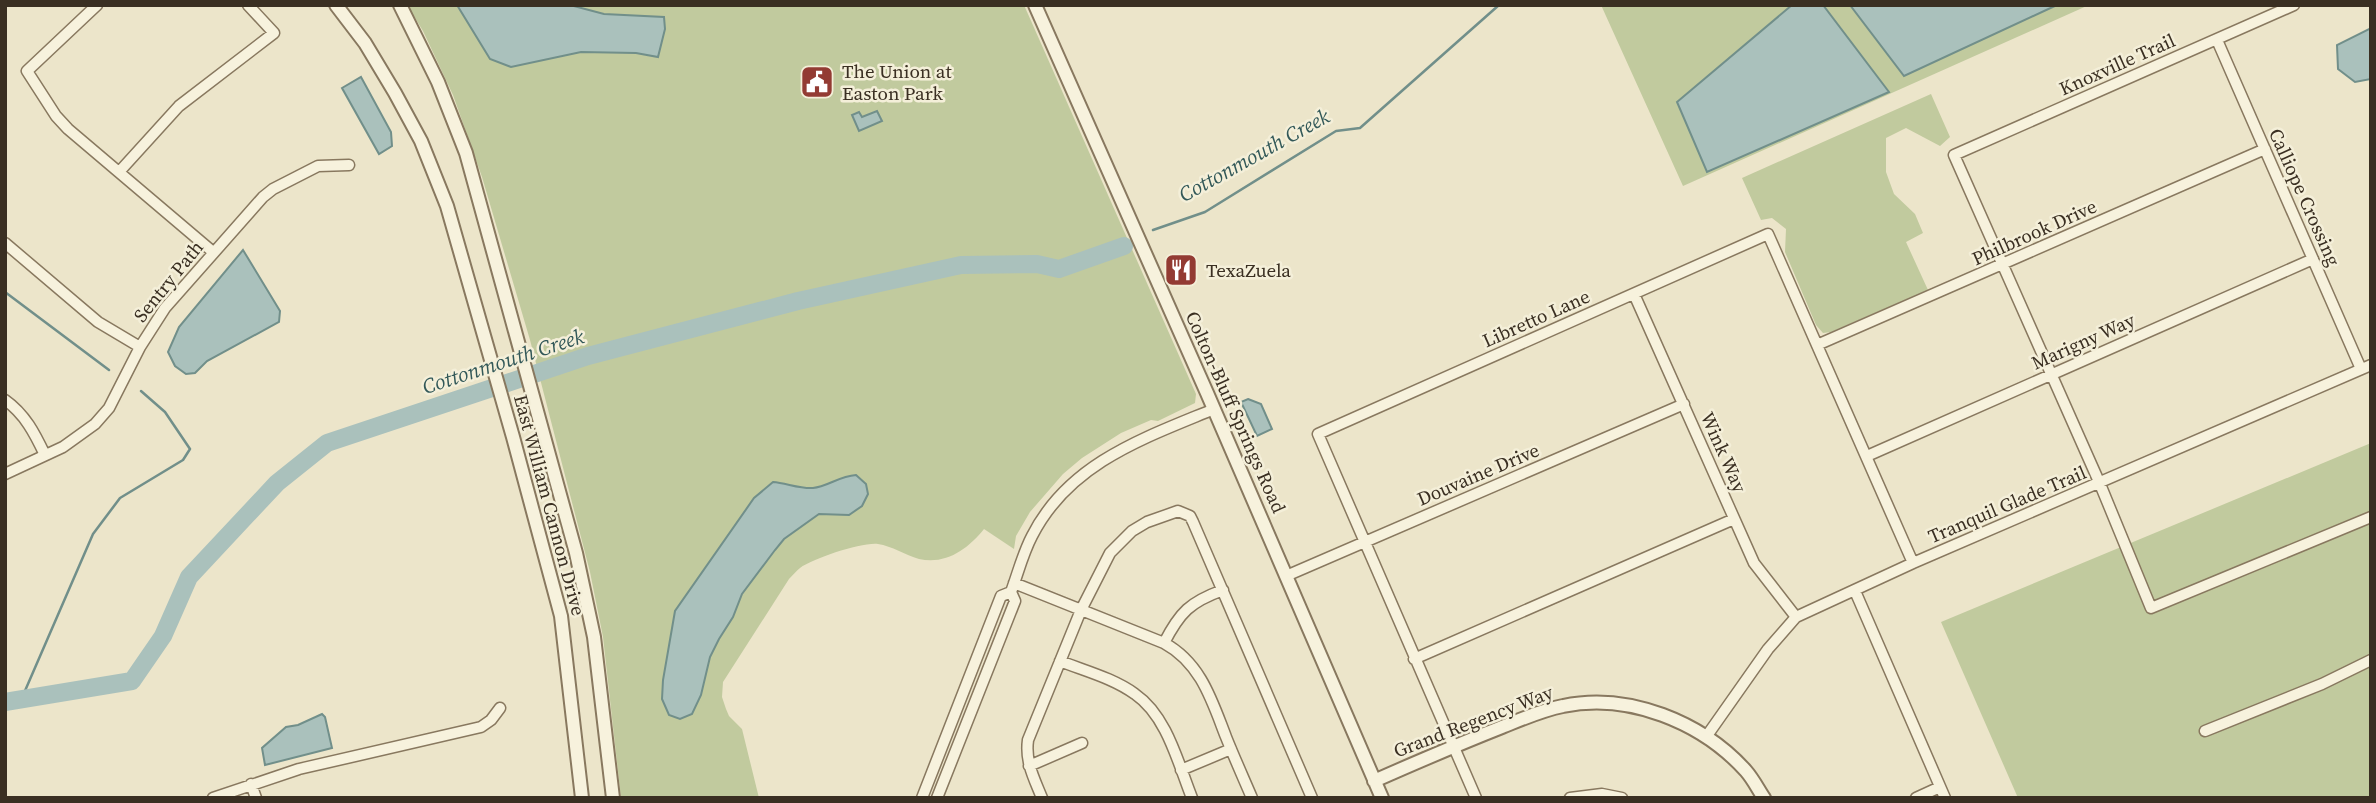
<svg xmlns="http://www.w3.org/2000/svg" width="2376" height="803" viewBox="0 0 2376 803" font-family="'Source Serif 4',serif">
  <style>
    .green { fill: #c1ca9e }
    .water { fill: #aac1bc; stroke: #718f8a; stroke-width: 2 }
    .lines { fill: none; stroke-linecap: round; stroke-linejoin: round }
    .stream { stroke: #718f8a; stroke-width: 2.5 }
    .river { stroke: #aac1bc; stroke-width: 18 }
    .minor-casing { stroke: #88785f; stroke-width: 13 }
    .tertiary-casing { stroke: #88785f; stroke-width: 16 }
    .minor { stroke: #f7f2dd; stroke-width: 10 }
    .tertiary { stroke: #f7f2dd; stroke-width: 12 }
    .labels { text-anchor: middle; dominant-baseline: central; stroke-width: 5; stroke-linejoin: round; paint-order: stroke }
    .street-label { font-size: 19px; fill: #3a2f22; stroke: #f4efd9 }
    .poi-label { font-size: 19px; fill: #3a2f22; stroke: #f4efd9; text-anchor: start }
    .water-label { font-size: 21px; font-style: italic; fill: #325858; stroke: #f4efd9 }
  </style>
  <rect width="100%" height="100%" fill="#ece5ca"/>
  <path class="green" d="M407,5h617l172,389 -1,9 -37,18 -7,-1 -30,13 -39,25 -19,16 -33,38 -14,24 -2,13 -30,-20c-16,20 -38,36 -65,30 -14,-4 -27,-13 -41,-15 -16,-2 -64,14 -78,24 -4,3 -7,7 -11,11l-66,103 -1,15 4,12 3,7 13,13 17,69h-138l-18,-161 -13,-65 -60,-232 -48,-163 -29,-82 -30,-64z
    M1601,5h488l-406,181z
    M1931,94l19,43 -10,9 -34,-18 -20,10v34l8,22 21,20 8,19 -17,9 22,48 -97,42 -8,1 -7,-8 -31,-73 1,-23 -14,-11 -11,2 -19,-42z
    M2371,443v355h-353l-77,-176z"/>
  <path class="water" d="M457,5h113l34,9 60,3 1,12 -7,28 -22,-4 -55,-1 -70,15 -21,-8z
    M1792,5h31l66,87 -182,80 -30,-70z
    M1850,5h207l-153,71z
    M2371,28v51l-16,3 -17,-13 -1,-24z
    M361,77l30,55 1,14 -13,8 -37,-66z
    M877,111l5,10 -23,10 -7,-16 7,-3 3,5z
    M243,250l37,61 -1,11 -72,39 -12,12 -9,1 -11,-8 -7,-14 11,-25z
    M1248,399l13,5 11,25 -15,7 -16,-34z
    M856,475l10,9 2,10 -6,12 -13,9 -30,-1 -35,25 -9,11 -33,44 -9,23 -14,22 -9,18 -9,38 -9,19 -12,5 -11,-4 -7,-16 1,-19 12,-69 79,-113 19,-16c13,1 27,7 40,6 14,-1 26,-12 43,-13z
    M322,714l3,3 7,31 -67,17 -3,-17 24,-21 12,-2z"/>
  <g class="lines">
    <path class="stream" d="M1153,230l52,-18 131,-81 24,-3 139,-123
      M5,292l104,78
      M21,700l72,-166 27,-36 63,-38 7,-11 -25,-37 -24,-21"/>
    <path class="river" d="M5,702l127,-21 31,-45 26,-59 88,-94 50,-40 261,-87 210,-55 163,-36 76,-1 22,5 65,-23"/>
    <defs>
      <path id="minor" d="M97,5l-70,66 29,45 12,13 145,123
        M2294,5l-340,150 146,329 51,124 220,-91
        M2217,40l144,329
        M119,172l60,-66 95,-73 -26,-28
        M5,243l93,79 42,25
        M1634,294l120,269 42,54
        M1817,345l448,-196
        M5,400c20,14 30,34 40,55
        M1867,456l446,-197
        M5,474l58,-27 32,-23 14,-16 31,-61 25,-39 98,-111 10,-8 45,-23 31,-1
        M1286,576l398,-172
        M1014,583l150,60c37,20 48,58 62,94 8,20 17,40 26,61
        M1855,591l90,207
        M1164,643c16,-31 26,-41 59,-53
        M1414,659l320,-140
        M1060,661c25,10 53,17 75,33 32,22 43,69 57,104
        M2205,731l117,-47 49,-24
        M1706,737l62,-88 28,-32 117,-54 458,-198
        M1029,766l53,-23
        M1181,770l50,-21
        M251,784l5,14
        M213,798l86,-29 182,-42 10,-7 9,-12
        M922,798l79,-202 10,-4c7,-19 12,-39 21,-56 37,-73 112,-98 182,-127
        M937,798l78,-197 -4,-9
        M1042,798c-8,-20 -17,-36 -14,-58l53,-130 29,-57 22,-22 15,-9 31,-11 12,5 3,6 119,276
        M1476,798l-158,-364 450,-200 145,329
        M1570,798l32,-4 20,4
        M1916,798l24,-11"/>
      <path id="tertiary" d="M336,5l29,38 30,50 26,48 26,65 66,231 48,179 21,182
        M400,5l38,77 28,71 110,400 18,84 19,161
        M1035,5l172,388 175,405
        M1374,781c43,-19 85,-37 128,-54 20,-8 40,-17 61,-21 65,-14 139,16 183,65 7,8 12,18 18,27"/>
    </defs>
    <use href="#minor" class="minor-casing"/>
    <use href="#tertiary" class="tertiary-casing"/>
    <use href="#minor" class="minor"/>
    <use href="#tertiary" class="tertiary"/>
  </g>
  <defs>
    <symbol id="civic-square" viewBox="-11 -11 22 22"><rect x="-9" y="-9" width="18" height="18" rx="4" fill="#933b33" stroke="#f4efd9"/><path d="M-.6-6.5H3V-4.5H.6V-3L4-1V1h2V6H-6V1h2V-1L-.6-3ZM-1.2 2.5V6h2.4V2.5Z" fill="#fff"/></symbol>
    <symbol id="restaurant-square" viewBox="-11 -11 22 22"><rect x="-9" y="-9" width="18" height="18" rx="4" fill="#933b33" stroke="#f4efd9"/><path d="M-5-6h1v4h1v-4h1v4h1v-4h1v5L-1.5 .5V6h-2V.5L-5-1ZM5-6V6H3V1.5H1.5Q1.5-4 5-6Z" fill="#fff"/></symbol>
  </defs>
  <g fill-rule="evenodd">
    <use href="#civic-square" x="798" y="63" width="38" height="38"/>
    <use href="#restaurant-square" x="1162" y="251" width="38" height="38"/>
  </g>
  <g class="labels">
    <g class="street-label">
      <text transform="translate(2117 64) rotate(-24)">Knoxville Trail</text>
      <text transform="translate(2305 197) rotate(66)">Calliope Crossing</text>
      <text transform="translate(2034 232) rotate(-24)">Philbrook Drive</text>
      <text transform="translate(168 281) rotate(-51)">Sentry Path</text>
      <text transform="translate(1536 318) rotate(-24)">Libretto Lane</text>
      <text transform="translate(2083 341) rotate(-24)">Marigny Way</text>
      <text transform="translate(1236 412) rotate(66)">Colton-Bluff Springs Road</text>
      <text transform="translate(1724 452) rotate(66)">Wink Way</text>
      <text transform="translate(1478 474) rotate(-23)">Douvaine Drive</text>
      <text transform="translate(2007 504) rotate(-23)">Tranquil Glade Trail</text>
      <text transform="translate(550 505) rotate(75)">East William Cannon Drive</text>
      <text transform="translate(1473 721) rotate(-21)">Grand Regency Way</text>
    </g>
    <g class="poi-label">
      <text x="842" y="71">The Union at<tspan x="842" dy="22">Easton Park</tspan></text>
      <text x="1206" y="270">TexaZuela</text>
    </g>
    <g class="water-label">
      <text transform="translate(1254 155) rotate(-29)">Cottonmouth Creek</text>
      <text transform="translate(503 361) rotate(-18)">Cottonmouth Creek</text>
    </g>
  </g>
  <rect width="2376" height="803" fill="none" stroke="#3a2f22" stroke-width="14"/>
</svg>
